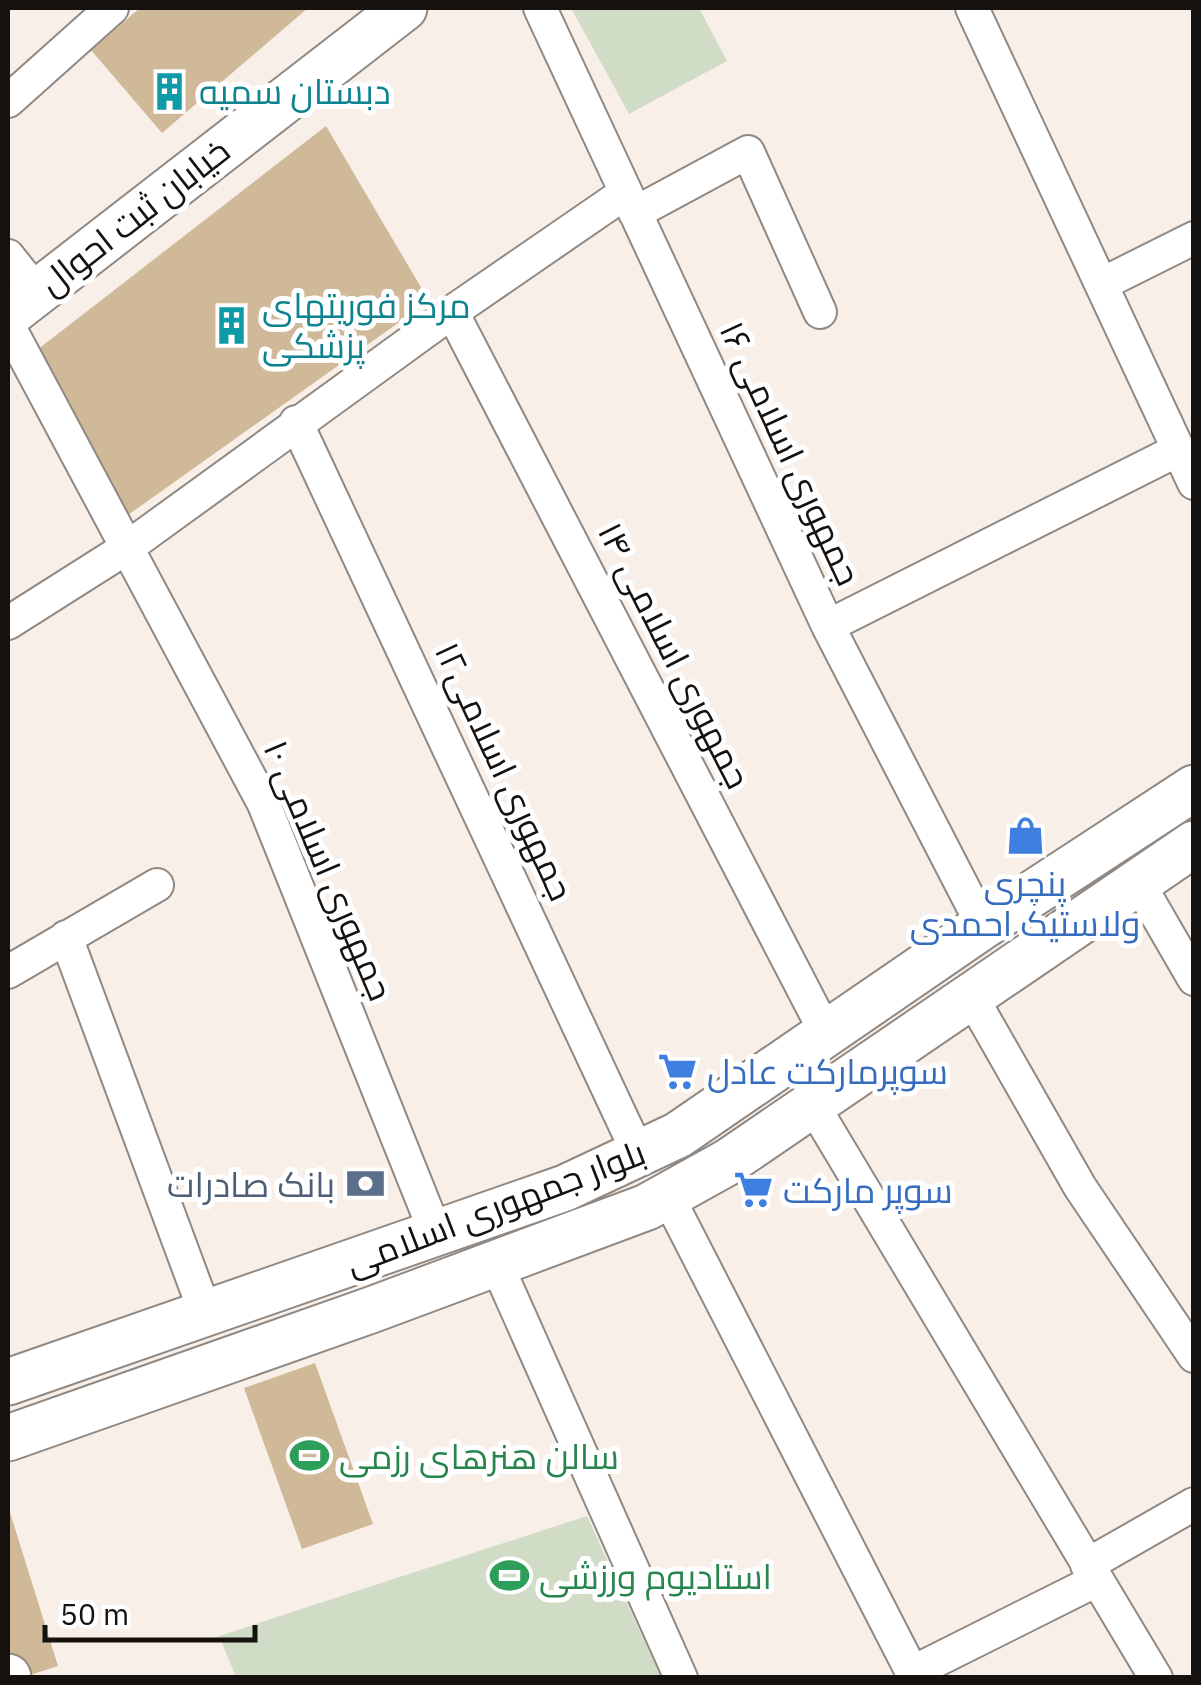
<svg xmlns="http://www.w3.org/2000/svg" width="1201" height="1685" viewBox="0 0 1201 1685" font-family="'IBM Plex Sans',Cairo,sans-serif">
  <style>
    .green { fill: #d0dcc6 }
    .building { fill: #d0b999 }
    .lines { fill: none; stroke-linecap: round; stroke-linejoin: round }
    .street-casing { stroke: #908882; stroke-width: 36 }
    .secondary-casing { stroke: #908882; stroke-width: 49 }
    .street { stroke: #fff; stroke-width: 32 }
    .secondary { stroke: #fff; stroke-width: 45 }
    .labels { text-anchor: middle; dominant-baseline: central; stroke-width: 10; stroke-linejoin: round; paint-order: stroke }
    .culture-label { font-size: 35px; fill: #0d838f; stroke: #fff; text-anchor: start }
    .street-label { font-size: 35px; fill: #14110f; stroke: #fff }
    .shop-label { font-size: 35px; fill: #366cbe; stroke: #fff; text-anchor: start }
    .service-label { font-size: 35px; fill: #4e5e75; stroke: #fff; text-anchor: end }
    .leisure-label { font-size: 35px; fill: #27864d; stroke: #fff; text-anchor: start }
  </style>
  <rect width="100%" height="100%" fill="#f8efe8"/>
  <path class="green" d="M571,8h128l28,53 -98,53z
    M587,1516l74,161h-425l-17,-41z"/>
  <path class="building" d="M140,8h168l-146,125 -71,-83z
    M326,126l103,175 -301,214 -91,-165z
    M315,1363l58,161 -71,25 -58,-161z
    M8,1506l50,160 -37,12h-7l-6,-28z"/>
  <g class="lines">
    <defs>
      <path id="street" d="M540,8l288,618 155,300
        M972,8l222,475
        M8,101l104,-93
        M635,213l113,-61 72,160
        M8,256l28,35
        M1102,284l92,-46
        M452,312l375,723
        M8,325l256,479 172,430
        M296,422l343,733
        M8,623l120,-76 324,-235 173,-119
        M828,626l350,-176
        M1139,884l55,95
        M66,937l139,375
        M8,972l149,-87
        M971,996l109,191 114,169
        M811,1102l345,576
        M668,1197l247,481
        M496,1263l185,415
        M1087,1565l107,-61
        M913,1672l184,-92"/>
      <path id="secondary" d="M8,315l396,-307
        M8,1382l557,-194 113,-53 305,-209 211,-138
        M8,1438l363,-128 276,-103 81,-45 466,-318
        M8,1677v1"/>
    </defs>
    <use href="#street" class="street-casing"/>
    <use href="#secondary" class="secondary-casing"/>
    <use href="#street" class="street"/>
    <use href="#secondary" class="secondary"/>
  </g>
  <defs>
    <symbol id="building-bare" viewBox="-9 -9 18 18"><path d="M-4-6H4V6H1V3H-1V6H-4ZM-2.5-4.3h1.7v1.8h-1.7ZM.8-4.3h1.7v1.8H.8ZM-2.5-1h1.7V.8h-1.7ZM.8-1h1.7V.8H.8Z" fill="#0f9aa8" stroke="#fff" stroke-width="2.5" paint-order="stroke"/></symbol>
    <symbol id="shop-bare" viewBox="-9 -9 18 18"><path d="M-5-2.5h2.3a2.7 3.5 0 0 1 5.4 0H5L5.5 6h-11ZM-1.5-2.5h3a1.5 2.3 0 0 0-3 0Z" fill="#3f7fe0" stroke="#fff" stroke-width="2.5" paint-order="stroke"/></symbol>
    <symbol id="supermarket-bare" viewBox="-9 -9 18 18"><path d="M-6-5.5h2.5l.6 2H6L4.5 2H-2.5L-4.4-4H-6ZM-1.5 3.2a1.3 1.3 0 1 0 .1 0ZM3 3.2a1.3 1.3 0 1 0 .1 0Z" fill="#3f7fe0" stroke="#fff" stroke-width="2.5" paint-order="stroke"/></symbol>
    <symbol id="bank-bare" viewBox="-9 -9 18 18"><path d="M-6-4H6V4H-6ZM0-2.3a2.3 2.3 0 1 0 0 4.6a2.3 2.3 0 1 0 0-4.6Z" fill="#5c6f8a" stroke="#fff" stroke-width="2.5" paint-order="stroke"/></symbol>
    <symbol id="stadium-bare" viewBox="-9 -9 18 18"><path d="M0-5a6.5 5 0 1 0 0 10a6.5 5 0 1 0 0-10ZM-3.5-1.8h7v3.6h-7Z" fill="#2e9e5b" stroke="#fff" stroke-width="2.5" paint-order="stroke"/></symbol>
  </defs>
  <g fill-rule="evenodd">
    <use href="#building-bare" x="142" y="64" width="55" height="55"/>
    <use href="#building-bare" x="204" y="298" width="55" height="55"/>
    <use href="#shop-bare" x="998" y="808" width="55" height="55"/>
    <use href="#supermarket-bare" x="650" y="1044" width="55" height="55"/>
    <use href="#bank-bare" x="338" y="1156" width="55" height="55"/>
    <use href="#supermarket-bare" x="726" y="1162" width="55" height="55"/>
    <use href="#stadium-bare" x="282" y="1428" width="55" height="55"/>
    <use href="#stadium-bare" x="482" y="1548" width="55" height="55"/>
  </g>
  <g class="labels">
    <g class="culture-label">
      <text x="199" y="91">دبستان سمیه</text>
      <text x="262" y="305">مرکز فوریتهای<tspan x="262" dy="40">پزشکی</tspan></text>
    </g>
    <g class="street-label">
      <text transform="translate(134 216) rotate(-38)">خیابان ثبت احوال</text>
      <text transform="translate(791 453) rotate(65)">جمهوری اسلامی ۱۶</text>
      <text transform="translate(675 655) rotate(63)">جمهوری اسلامی ۱۴</text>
      <text transform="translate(505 771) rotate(65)">جمهوری اسلامی۱۲</text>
      <text transform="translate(329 870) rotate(67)">جمهوری اسلامی ۱۰</text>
      <text transform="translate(495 1207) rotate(-21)">بلوار جمهوری اسلامی</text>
    </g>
    <g class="shop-label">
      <text x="1025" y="883" text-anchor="middle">پنچری<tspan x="1025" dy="40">ولاستیک احمدی</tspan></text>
      <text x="707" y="1071">سوپرمارکت عادل</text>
      <text x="783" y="1190">سوپر مارکت</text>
    </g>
    <g class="service-label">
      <text x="335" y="1184">بانک صادرات</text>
    </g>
    <g class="leisure-label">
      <text x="339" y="1456">سالن هنرهای رزمی</text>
      <text x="539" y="1576">استادیوم ورزشی</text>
    </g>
  </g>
  <rect width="1201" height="1685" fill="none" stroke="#14110f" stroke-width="20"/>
  <path d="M45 1625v15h210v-15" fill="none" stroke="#14110f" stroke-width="5"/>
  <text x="60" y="1625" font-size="30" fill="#14110f" stroke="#ffffff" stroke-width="8" paint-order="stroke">50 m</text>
</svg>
